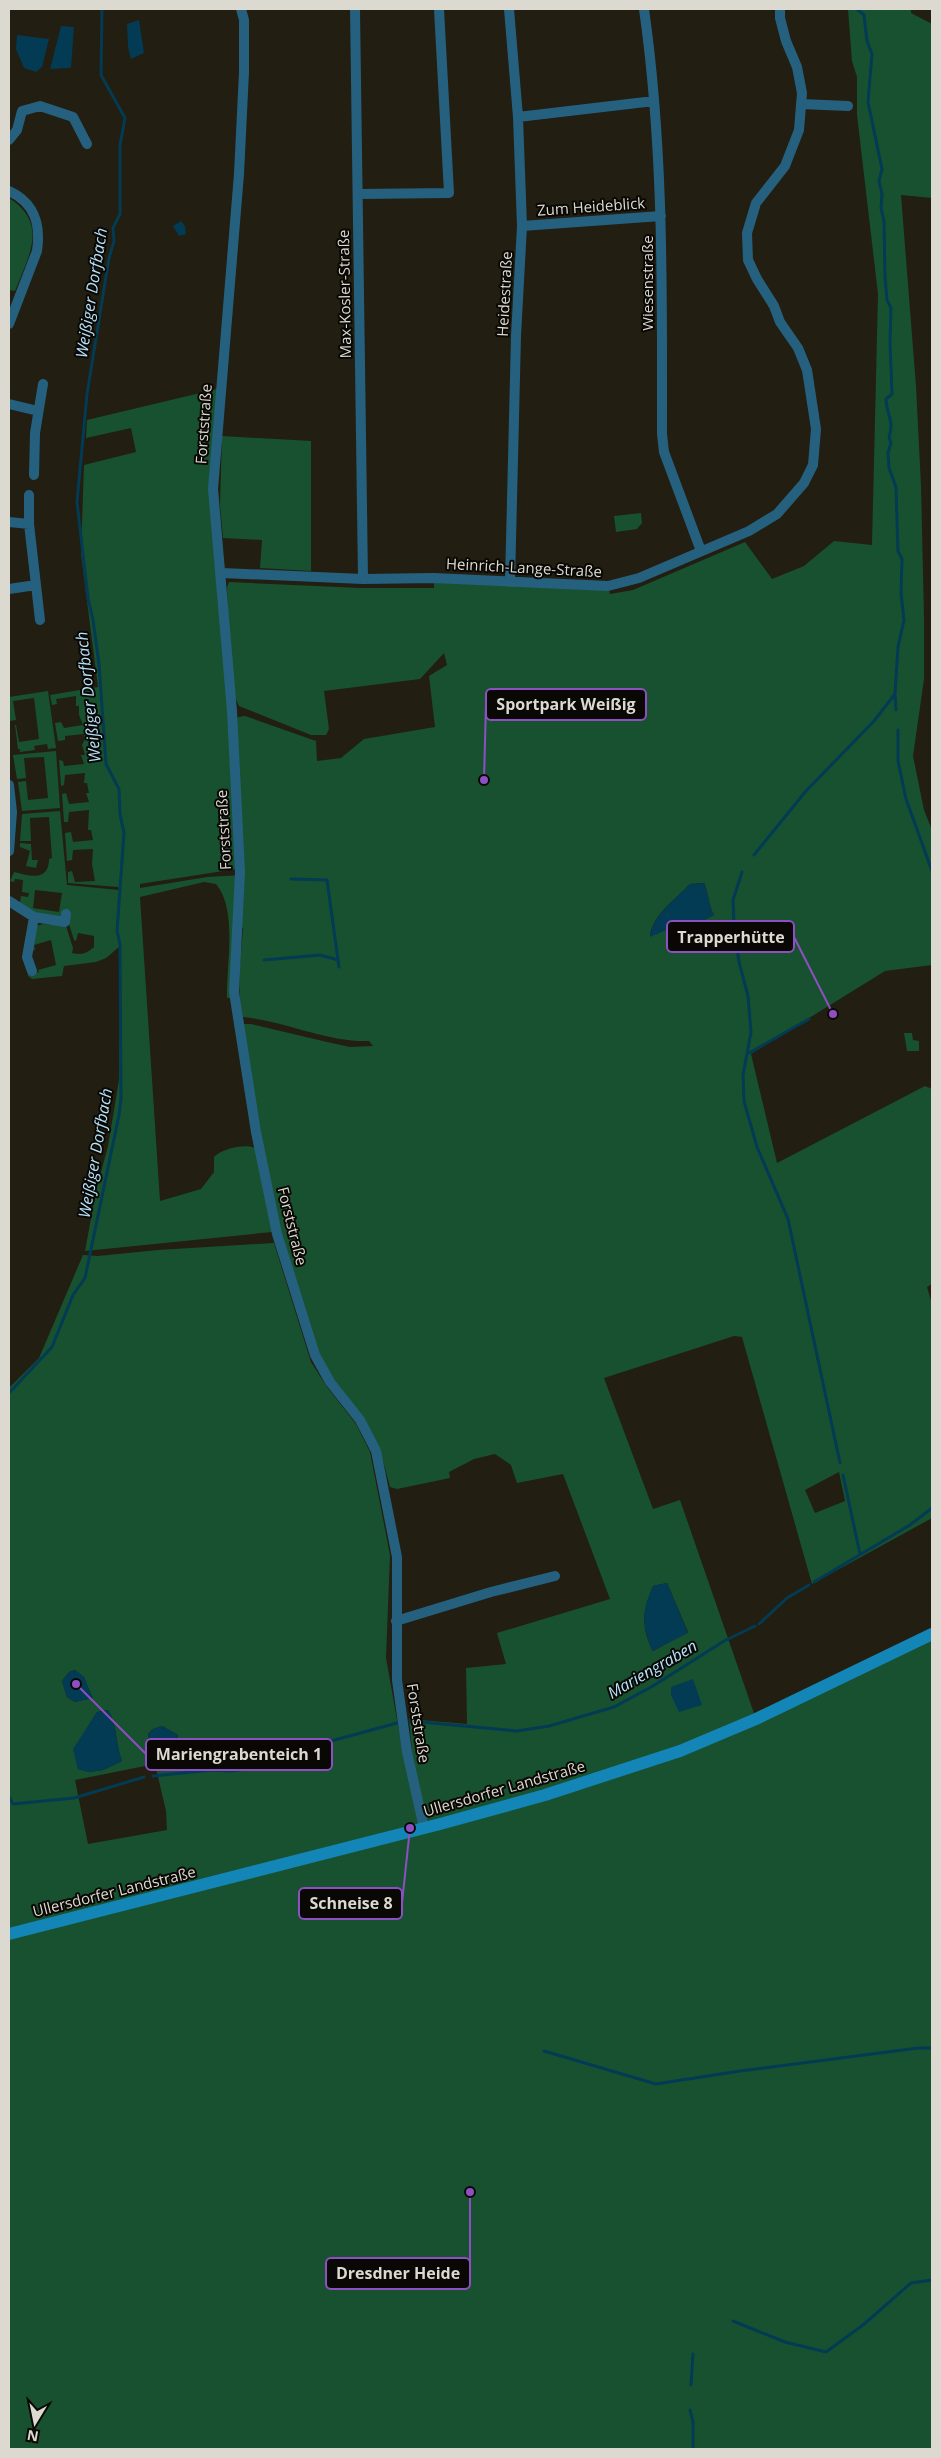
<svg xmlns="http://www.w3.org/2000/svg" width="941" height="2458" viewBox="0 0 941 2458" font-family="'Open Sans',sans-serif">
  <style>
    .green { fill: #185130; fill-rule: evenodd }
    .water { fill: #023b53 }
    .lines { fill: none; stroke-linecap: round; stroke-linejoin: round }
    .stream { stroke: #023b53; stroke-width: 3 }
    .street { stroke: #25617f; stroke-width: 10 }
    .secondary { stroke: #1386b7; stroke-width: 12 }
    .labels { text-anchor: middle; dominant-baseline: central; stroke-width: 4; stroke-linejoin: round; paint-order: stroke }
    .street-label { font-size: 15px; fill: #dcd9d1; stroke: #0a0804 }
    .water-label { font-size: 16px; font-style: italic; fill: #b6e1fb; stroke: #0a0804 }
    .leader { fill: none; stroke: #8e4fc3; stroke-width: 2 }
    .callout-dot { fill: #8e4fc3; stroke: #0a0804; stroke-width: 2 }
    .callout { fill: #0a0804; stroke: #8e4fc3; stroke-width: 2 }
    .callout-label { font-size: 16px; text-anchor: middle; font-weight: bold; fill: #dcd9d1 }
  </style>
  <rect width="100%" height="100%" fill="#221e11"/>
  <path class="green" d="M848,9h63v4l21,11v174l-31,-3 15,191 5,100 3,132v61l-11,77 11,54 8,20v135l-47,6 -134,83 26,109 148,-77 7,3v195l-5,3 5,17v214l-120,66 -70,-247 -8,-1 -130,42 49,131 27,-9 76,219 176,-83v813h-923v-1061l30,-30 44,-103 15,1 60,-6 116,-7 37,119 16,25 29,37 14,28 20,103 -4,103 17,95 9,-2 -3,-32 58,5 -1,-56 40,-4 -9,-31 113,-34 -47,-125 -46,9 -6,-18 -16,-11 -21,5 -25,13 1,6 -53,11 -7,-2 -10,-37 -17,-32 -30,-40 -14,-24 -38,-121 -18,-86 -20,-123h8l76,18 23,5 23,-1 -4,-5c-44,1 -83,-20 -126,-24 -7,-28 -2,-59 0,-89l-8,-1 -5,71h-3c-1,-33 11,-88 -11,-114l-12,-2 -64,15 20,304 41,-12 13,-17v-15c7,-8 31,-14 41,-9l17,84 -187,19 11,-60 12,-45 11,-66v-133l-13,11 -10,4 -32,4 -2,10 -30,3 -5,-4 12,-3 -1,-2 18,-5 -5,-25 -17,5 1,5 -5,1 6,-25 7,-2 23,2 7,22 -1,5c10,2 14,1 22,-6v-11l-16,-3 -2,8 -2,-1 -5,-16 1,-13 -7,-1 -1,8 -25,-3 -17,-12 1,-7 7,1 1,-4 -7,-1 1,-12 -8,-1 -1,3 -4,-1 4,-9c15,4 35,10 35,-13l3,-1 -3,-41 -19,1 1,23h-11l2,-27 38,-3 7,74 52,5 -1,-3 -50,-4v-11l4,-1 3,11 20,-1 -3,-17 1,-15 -20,1 -1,10 -5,1 -2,-28 6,-1 2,10 20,-2 -2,-10h-3l1,-20 -20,2 -1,10h-4l-2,-28 4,-1 3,11 20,-2 -3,-9h3l-2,-10h-3l1,-10 -20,2 -1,10 -3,1 -2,-26 4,1 1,5 20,-2 -3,-9h4l-3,-10 3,-6 -1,-5 -19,2v4l-7,1 -3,-18 6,-1 3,6 19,-3 -4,-10v-9h-3v-10l-20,3 1,5 -5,1 -2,-10 48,-8 -17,-133 3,-89 52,-13 -5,-24 -45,10 1,-18 130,-31 -8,93 19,226 8,161 -90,14 -6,1v4l67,-11 37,-2 -8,-154 2,-4 7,-1 71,25 1,20 24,-3 23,-19 71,-12 -6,-51 18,-11 -3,-12 -24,26 -96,12 5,38 -3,6h-15l-72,-29c-12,-22 -11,-91 -12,-119l2,-5 132,6h73v-10l174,8 2,8 23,-4 112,-48 27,37 32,-13 30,-25 38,4 6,-251 -21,-179v-38l-5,-16zM704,883c5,11 4,21 10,32l-18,9 -13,-1 -33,13c2,-21 26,-37 40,-52zM35,890l27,3 -3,19 -26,-4zM839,1472l6,29 -30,12 -10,-23zM667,1583l21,49 -35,19c-13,-25 -10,-41 0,-65zM75,1670l9,7 8,21 -17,4 -8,-5 -5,-16 7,-9zM108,1710c10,16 7,33 14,51l-19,9 -14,2 -11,-3 -4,-20 23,-37zM162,1726l16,9 -2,10 -17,-4 -8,7 -3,-14 5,-5zM155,1764l11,47 1,19 -79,14 -13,-64z
    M9,198c40,26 20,57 6,93l-6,-1z
    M222,436l89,5v130l-51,-3 2,-28 -39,-2 -3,-33z
    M641,513l1,10 -5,6 -21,3 -2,-16z
    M48,691l8,57 -8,1 -1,-5 -13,2 1,4 -15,2v-3h-2l-3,-24h1l3,17 20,-3 -5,-41 -21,3 3,19 -7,1v-24z
    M56,751l4,57 -38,3 -4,-29 8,-1 2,19 20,-2 -4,-41 -20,1 2,20 -9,1 -4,-24z
    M20,843l11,1 1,16h6l-2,8 -10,-2 4,-15 -10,-4z
    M904,1033h8l1,7 6,1v10h-12z"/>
  <path class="water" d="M139,20l5,33 -13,6 -3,-12 -1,-23z
    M61,26l13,1 -3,41 -21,1z
    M17,35l32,4 -7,28 -6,5 -12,-4 -8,-19z
    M181,221l4,5 1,8 -7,2 -6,-10z
    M704,883c5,11 4,21 10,32l-18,9 -13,-1 -33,14c2,-22 26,-38 40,-53z
    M667,1583l21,50 -36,18c-10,-28 -11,-38 1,-65z
    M75,1670l9,7 9,21 -18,4 -8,-5 -5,-16 7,-9z
    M693,1679l9,26 -23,7 -8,-17v-8z
    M108,1710c10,16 7,33 14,51l-19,9 -14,2 -11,-3 -5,-20 24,-37z
    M162,1726l16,9 -2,11 -17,-5 -8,7 -3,-14 5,-5z"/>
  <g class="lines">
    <path class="stream" d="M895,694l1,16
      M898,730v31l8,38 26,72
      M754,855l52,-64 68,-70 21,-27 3,-47 6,-27 -3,-27 1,-34 -4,-8 -2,-64 -7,-19 -1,-15 3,-10 -2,-6c6,-15 -3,-24 -3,-38l6,-5 -2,-52 1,-34 -4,-8 -2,-23 -1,-56 -3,-13 1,-14 -3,-13 3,-12 -14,-67 4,-48 -5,-13 -3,-26 -7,-6
      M742,872l-9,28 1,25 5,37 9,34 3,36 -8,43 1,26 13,46 31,72 52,244
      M291,879l36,1 12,87
      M264,960l56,-5 18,5
      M749,1053l60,-34
      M9,1393l43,-46 21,-52 12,-17 34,-163 2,-17 -1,-154 -3,-13 7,-98 -4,-19 -1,-25 -13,-25 -7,-100 -6,-44 -5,-22 -11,-96 10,-108 22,-136 5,-17 -1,-13 7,-14v-69l5,-27 -24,-43 1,-66
      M843,1475l17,79
      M814,1582l96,-57 22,-17
      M759,1624l28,-26 22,-13
      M410,1721l107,10 32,-5 65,-19 39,-21 71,-45 31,-15
      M153,1776l59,-6 19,1 46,-6 6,-7 7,1 41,-18 66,-18
      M9,1797l4,7 61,-6 70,-21
      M544,2051l112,33 84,-13 178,-23h14
      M733,2321l52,21 41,10 37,-27 48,-42 21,-3
      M691,2385l2,-31
      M690,2410l3,12v27"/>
    <path class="street" d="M241,9l3,11v52l-5,102 -26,315 19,222 8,161 -6,120 22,140 21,102 38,121 15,27 30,38 16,31 21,106v123l10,72 17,76
      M355,9l8,570
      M509,9l9,108 4,109 -6,110 -6,246
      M644,9c20,141 18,283 18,425l2,18 37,99
      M801,104l47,2
      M518,117l136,-16
      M9,140l8,-10 5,-19 18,-5 33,11 14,27
      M9,191c26,12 32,33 28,60l-28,73
      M358,194l91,-1 -10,-184
      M522,226l139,-10
      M9,404l29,7
      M34,475l1,-42 8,-49
      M29,495v29l11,96
      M9,522l20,2
      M222,573l141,6 71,-1 174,8 31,-8 110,-47 28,-17 27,-31 9,-18 3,-36 -9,-59 -9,-22 -18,-26 -6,-16 -17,-27 -9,-19 -1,-27 9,-30 29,-37 14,-36 3,-37 -5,-26 -11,-26 -6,-23v-9
      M9,589l27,-4
      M9,785l3,27 -3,39
      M9,901l25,16 31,5 1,-8
      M32,971l-5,-14 7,-40
      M396,1621l95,-29 64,-16"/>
    <path class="secondary" d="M9,1934l431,-110 105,-29 135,-44 76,-32 176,-85"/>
  </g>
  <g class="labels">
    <g class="street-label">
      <text transform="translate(591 206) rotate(-4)">Zum Heideblick</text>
      <text transform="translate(647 283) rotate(-90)">Wiesenstraße</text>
      <text transform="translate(344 294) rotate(-91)">Max-Kosler-Straße</text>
      <text transform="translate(504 294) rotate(-87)">Heidestraße</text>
      <text transform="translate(203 424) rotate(-86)">Forststraße</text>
      <text transform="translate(524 567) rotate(3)">Heinrich-Lange-Straße</text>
      <text transform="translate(223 830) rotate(-93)">Forststraße</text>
      <text transform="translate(293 1226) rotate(76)">Forststraße</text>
      <text transform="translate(419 1723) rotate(81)">Forststraße</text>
      <text transform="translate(504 1788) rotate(-16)">Ullersdorfer Landstraße</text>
      <text transform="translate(114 1891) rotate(-14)">Ullersdorfer Landstraße</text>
    </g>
    <g class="water-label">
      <text transform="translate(91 293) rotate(-81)">Weißiger Dorfbach</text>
      <text transform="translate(88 697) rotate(-96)">Weißiger Dorfbach</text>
      <text transform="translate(95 1153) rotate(-80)">Weißiger Dorfbach</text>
      <text transform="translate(652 1669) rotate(-30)">Mariengraben</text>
    </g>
  </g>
  <path class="leader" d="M484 780L486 704M833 1014L794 937M76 1684L146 1754M410 1828L402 1903M470 2192L470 2273"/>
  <g class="callout-dot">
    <circle cx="484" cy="780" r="5"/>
    <circle cx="833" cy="1014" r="5"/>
    <circle cx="76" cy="1684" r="5"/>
    <circle cx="410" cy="1828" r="5"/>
    <circle cx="470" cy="2192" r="5"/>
  </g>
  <g class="callout">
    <rect x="486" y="689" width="160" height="31" rx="5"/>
    <rect x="667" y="921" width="127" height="31" rx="5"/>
    <rect x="146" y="1739" width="186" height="31" rx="5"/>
    <rect x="299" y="1888" width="103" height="31" rx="5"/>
    <rect x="326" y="2258" width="144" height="31" rx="5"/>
  </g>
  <g class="callout-label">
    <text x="566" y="710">Sportpark Weißig</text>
    <text x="731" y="943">Trapperhütte</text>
    <text x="239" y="1760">Mariengrabenteich 1</text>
    <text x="351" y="1909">Schneise 8</text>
    <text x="398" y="2279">Dresdner Heide</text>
  </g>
  <rect width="941" height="2458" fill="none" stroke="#dcd9d1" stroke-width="20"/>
  <g transform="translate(35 2423) rotate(190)" stroke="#0a0804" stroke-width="4" paint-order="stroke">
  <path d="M0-4L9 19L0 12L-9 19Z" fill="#dcd9d1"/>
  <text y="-8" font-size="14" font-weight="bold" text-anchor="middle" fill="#dcd9d1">N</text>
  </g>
</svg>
